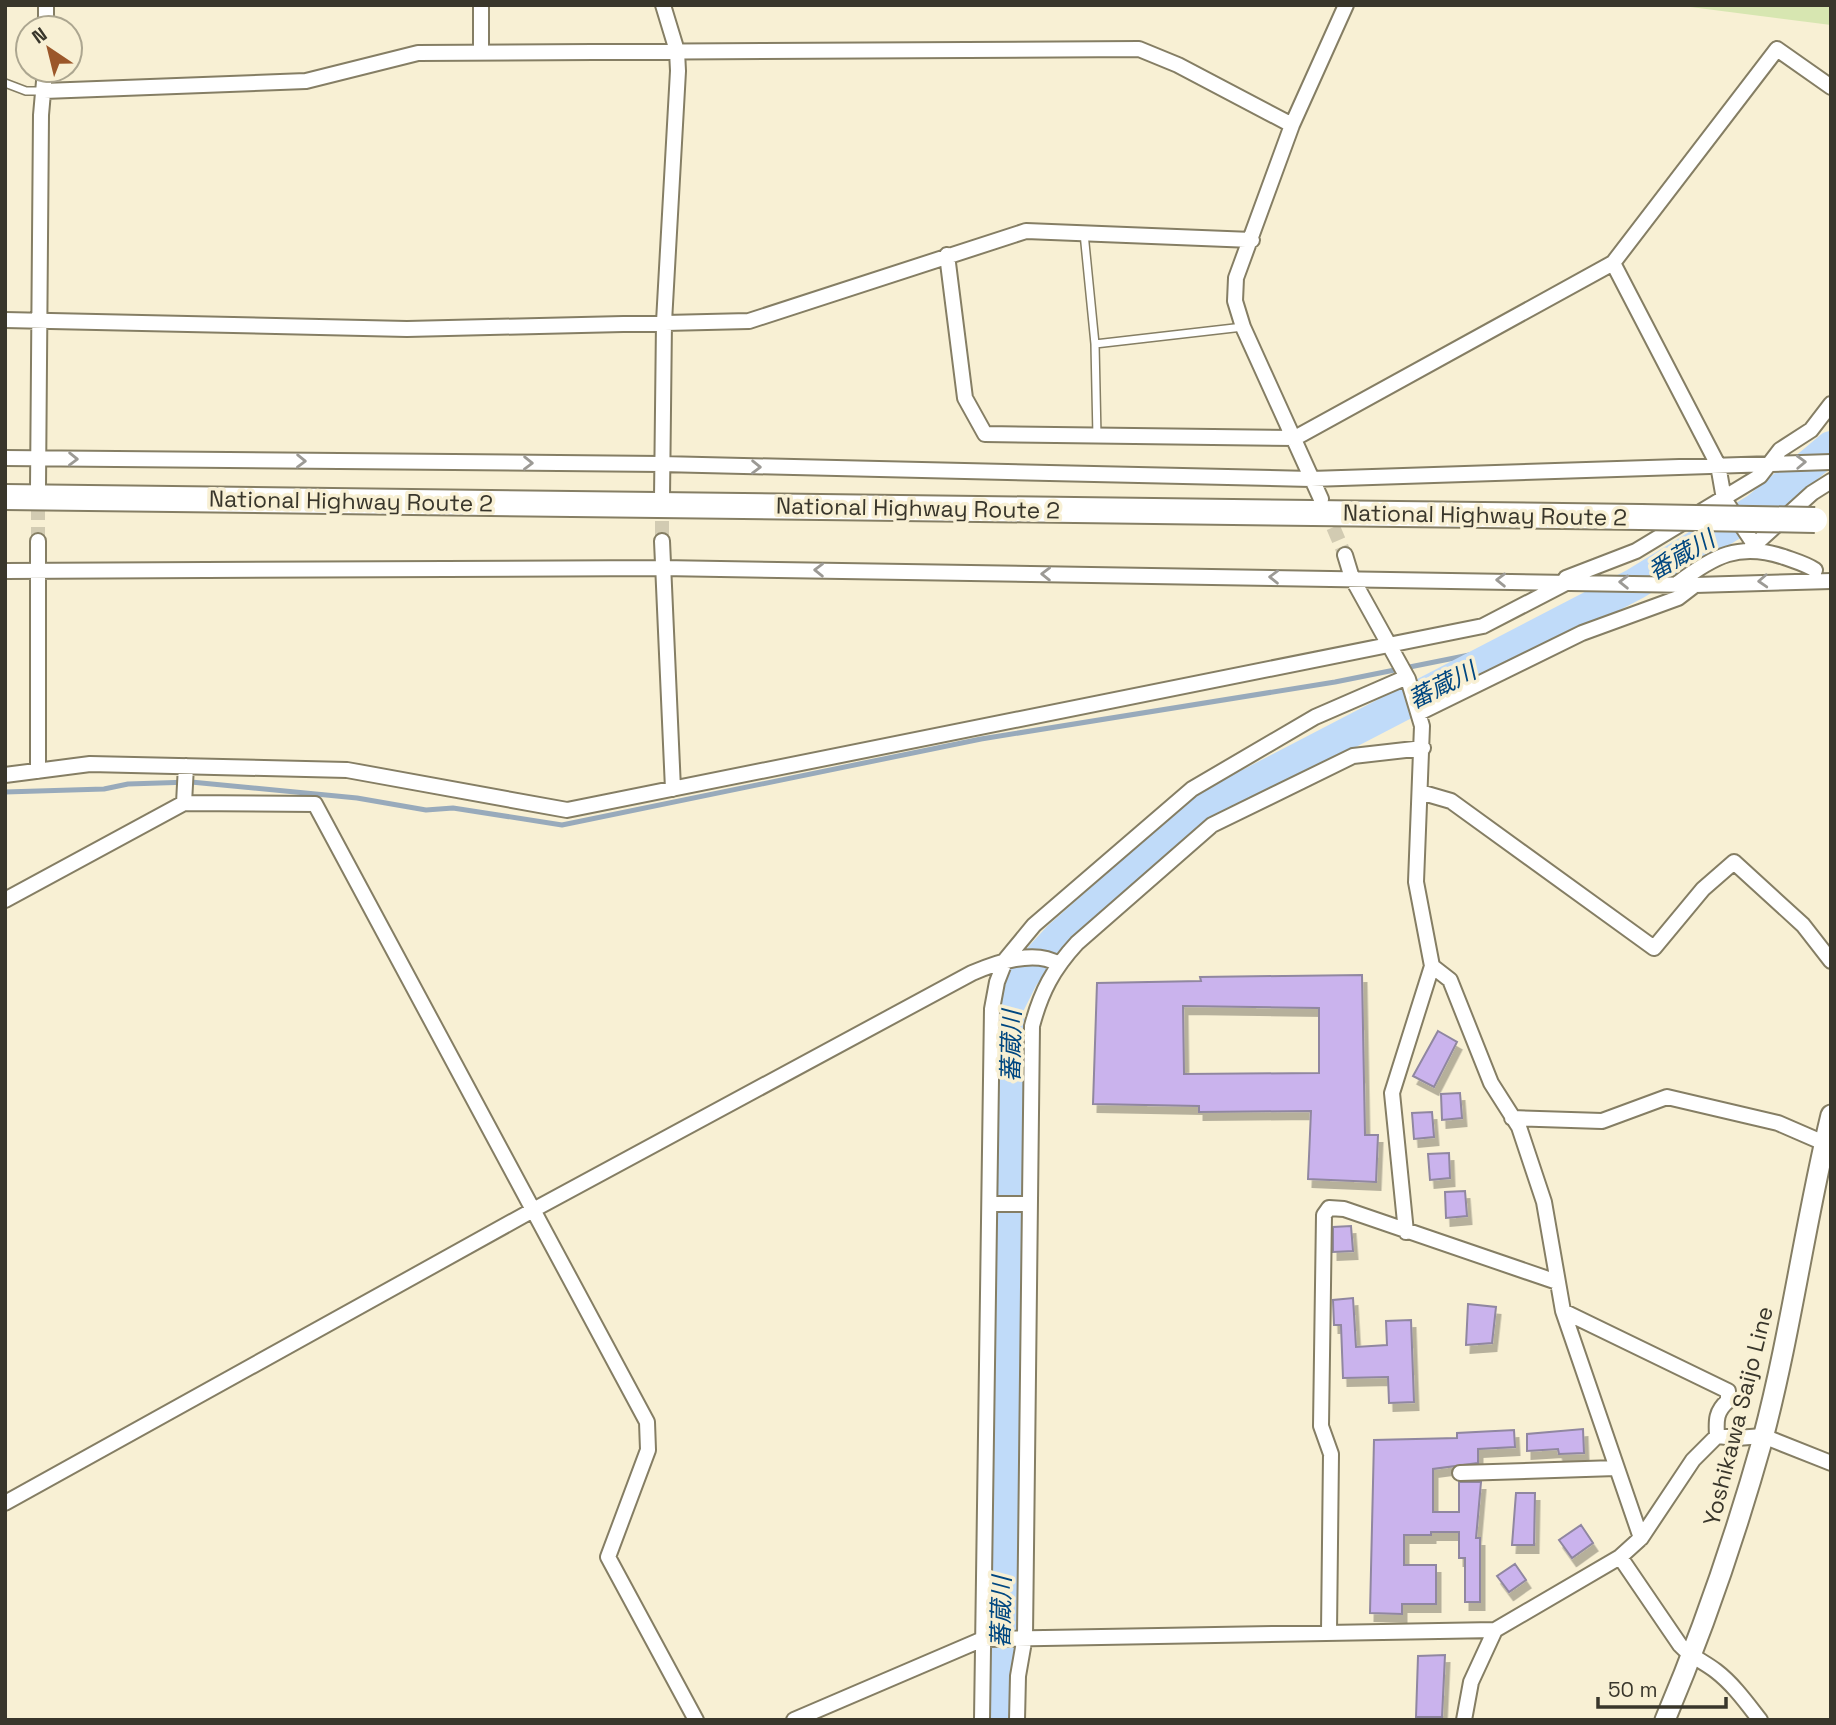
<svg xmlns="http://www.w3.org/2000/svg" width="1836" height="1725" viewBox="0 0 1836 1725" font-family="'Space Grotesk','Noto Sans JP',sans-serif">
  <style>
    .green { fill: #d7e6b1 }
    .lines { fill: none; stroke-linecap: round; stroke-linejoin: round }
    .stream { stroke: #98aabb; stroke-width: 5 }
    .river { stroke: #c0dbf9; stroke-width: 32 }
    .building { fill: #cab3ed; stroke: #9087a0; stroke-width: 2; fill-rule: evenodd; filter: url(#shadow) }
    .street-tunnel { stroke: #d2cbb2; stroke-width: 14; stroke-dasharray: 14 7; stroke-linecap: butt }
    .lane-casing { stroke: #857e64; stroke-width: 10 }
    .street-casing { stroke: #857e64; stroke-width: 18 }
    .secondary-casing { stroke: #857e64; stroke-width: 23 }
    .highway-casing { stroke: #857e64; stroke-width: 28 }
    .lane { stroke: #fff; stroke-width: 7 }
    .street { stroke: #fff; stroke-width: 14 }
    .secondary { stroke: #fff; stroke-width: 19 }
    .highway { stroke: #fff; stroke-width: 24 }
    .highway-bridge-casing { stroke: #857e64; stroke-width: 28; stroke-linecap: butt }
    .highway-bridge { stroke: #fff; stroke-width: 24 }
    .oneway { stroke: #9c9a95 }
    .labels { text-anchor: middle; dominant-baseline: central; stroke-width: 7; stroke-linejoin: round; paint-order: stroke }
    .street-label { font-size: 23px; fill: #39362b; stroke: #f8f0d4 }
    .water-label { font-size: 24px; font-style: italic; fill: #014780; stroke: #f8f0d4 }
  </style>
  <defs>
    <filter id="shadow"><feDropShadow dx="4.5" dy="8" stdDeviation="0" flood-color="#0004"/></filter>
  </defs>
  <rect width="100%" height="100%" fill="#f8f0d4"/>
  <path class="green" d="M1675,5h156v20z"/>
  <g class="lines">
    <path class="stream" d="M5,792l99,-3 24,-5 63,-2 166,16 69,12 27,-2 109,17 419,-86 354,-57 184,-37"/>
    <path class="river" d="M999,1720l11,-593 -2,-121 15,-30 35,-38 135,-120 28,-19 414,-215 122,-75 74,-62"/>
  </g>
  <path class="building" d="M1362,975l3,160h13l-2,47 -68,-3 3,-68 -112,1v-6l-106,-2 4,-121 104,-2 -1,-4zM1183,1006l136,2v65l-135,1z
    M1438,1031l19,11 -23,45 -21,-11z
    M1460,1093l2,25 -20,2 -1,-26z
    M1432,1112l2,25 -20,2 -2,-26z
    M1449,1153l1,25 -20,2 -2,-26z
    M1465,1191l2,25 -21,2 -1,-26z
    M1351,1226l2,25 -20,1v-25z
    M1353,1298l3,49 31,-2 -1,-24 25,-1 3,82 -25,1 -1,-26 -45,1 -2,-53h-7l-1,-25z
    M1468,1304l28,3 -4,36 -26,2z
    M1583,1429l1,24 -25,1 -1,-5 -31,2v-17z
    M1514,1430l1,17 -37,2v14l-45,6v43h26v-30h22l-5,56h4v64h-15v-44h-6v-26h-28v3h-27v30h32v39h-34v10l-32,-1 4,-173 83,-2v-5z
    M1516,1493h19l-1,52h-22z
    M1581,1525l12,18 -21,15 -13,-18z
    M1515,1564l11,16 -17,12 -12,-16z
    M1445,1655l-3,62h-26l2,-61z"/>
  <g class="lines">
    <path class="street-tunnel" d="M662,500v41
      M1325,508l20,47
      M38,541v-48"/>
    <defs>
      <path id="lane" d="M5,83l21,8h18
        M1084,233l11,111 2,93
        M1095,344l148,-17"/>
      <path id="street" d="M481,5v46
        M46,28v-23
        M44,91l262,-10 112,-28 721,-4 39,16 114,60
        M947,255l18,143 20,36 310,4 318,-175 164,-214 54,38
        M1613,263l105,202 6,34 30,45
        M5,320l402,9 342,-8 277,-90 226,9
        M5,458l656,6 650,15 520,-17
        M38,487l3,-372 4,-45
        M662,497l2,-175 14,-251 -1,-20 -14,-46
        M1321,499l-78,-172 -8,-26 1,-23 56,-153 54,-120
        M662,541l11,248
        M1750,549l62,-56 19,-12
        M1345,555l7,23 56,101 14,47 -6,156 16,84 18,14 41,103 28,44 25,75 19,109 78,227
        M5,571l657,-3 1033,17 136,-4
        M1566,578l70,-27 124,-75 20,-26 31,-20 20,-26
        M1678,583c36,-27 61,-41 106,-26 11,4 22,7 31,13
        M1419,713l163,-80 96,-35 17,-13
        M38,771v-230
        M5,775l85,-11 257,6 220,40 916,-184 85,-44
        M1420,792l31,9 203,147 49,-59 31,-27 69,63 28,36
        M184,803l131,1 332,618 1,28 -40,107 88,163
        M5,900l179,-97 2,-37
        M1512,1118l90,3 65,-24 111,26 53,23
        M992,1204h38
        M1406,1232l-14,-139 40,-127
        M1563,1311l165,80v10c-12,10 -12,19 -11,35
        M1460,1473l156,-5
        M5,1503l530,-294 437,-236c23,-10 63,-24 86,-9
        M1620,1557l60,88c11,12 23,16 36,26 17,13 30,31 44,49
        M1329,1632l2,-178 -10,-28 3,-211 5,-7 15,1 213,73
        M794,1720l189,-81 512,-9
        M982,1720l10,-711 5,-27 9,-23 28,-34 158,-136 123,-72 92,-40
        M1017,1720l1,-44 7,-40 7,-610c9,-34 21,-57 45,-83l135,-118 141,-69 70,-8
        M1464,1720l7,-38 24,-52 125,-73 21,-19 52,-78 24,-24 20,2 26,-2 68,27"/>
      <path id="secondary" d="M1665,1720c39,-92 71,-186 98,-282 28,-106 42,-216 68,-323"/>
      <path id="highway" d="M5,497l1636,20"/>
    </defs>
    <use href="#lane" class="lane-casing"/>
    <use href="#street" class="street-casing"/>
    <use href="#secondary" class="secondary-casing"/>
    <use href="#highway" class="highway-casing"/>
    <use href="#lane" class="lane"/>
    <use href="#street" class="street"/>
    <use href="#secondary" class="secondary"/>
    <use href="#highway" class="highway"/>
    <defs>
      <path id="highway-bridge" d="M1641,517l174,3"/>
    </defs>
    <use href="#highway-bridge" class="highway-bridge-casing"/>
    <use href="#highway-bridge" class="highway-bridge"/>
  </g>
  <defs><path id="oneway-chevron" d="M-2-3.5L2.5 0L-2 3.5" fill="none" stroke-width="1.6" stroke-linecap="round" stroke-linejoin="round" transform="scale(1.75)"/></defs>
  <g class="oneway">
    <use href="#oneway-chevron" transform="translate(73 459) rotate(1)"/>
    <use href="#oneway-chevron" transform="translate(301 461) rotate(1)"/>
    <use href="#oneway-chevron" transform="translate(1801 462) rotate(-2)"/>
    <use href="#oneway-chevron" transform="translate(528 463) rotate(1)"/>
    <use href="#oneway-chevron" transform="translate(756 467) rotate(1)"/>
    <use href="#oneway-chevron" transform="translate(819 570) rotate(-179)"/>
    <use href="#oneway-chevron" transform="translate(1046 574) rotate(-179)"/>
    <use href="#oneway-chevron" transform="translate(1274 577) rotate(-179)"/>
    <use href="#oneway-chevron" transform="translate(1501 580) rotate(-179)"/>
    <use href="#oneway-chevron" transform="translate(1763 581) rotate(177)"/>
    <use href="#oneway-chevron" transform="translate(1624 582) rotate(-179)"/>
  </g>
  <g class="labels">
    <g class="street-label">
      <text transform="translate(351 501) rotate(1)">National Highway Route 2</text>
      <text transform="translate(918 508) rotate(1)">National Highway Route 2</text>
      <text transform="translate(1485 515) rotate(1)">National Highway Route 2</text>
      <text transform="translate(1738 1416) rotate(-76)">Yoshikawa Saijo Line</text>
    </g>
    <g class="water-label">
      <text transform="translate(1681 555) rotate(-30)">番蔵川</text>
      <text transform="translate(1442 685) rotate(-27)">蕃蔵川</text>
      <text transform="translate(1011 1046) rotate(-89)">蕃蔵川</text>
      <text transform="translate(1001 1612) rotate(-89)">蕃蔵川</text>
    </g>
  </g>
  <rect width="1836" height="1725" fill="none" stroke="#39362b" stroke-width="14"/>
  <g transform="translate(49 49) rotate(325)"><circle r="33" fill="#f8f0d4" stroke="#aca690" stroke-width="2"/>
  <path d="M0-5L12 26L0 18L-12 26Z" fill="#9b572a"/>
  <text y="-10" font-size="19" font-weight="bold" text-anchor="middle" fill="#39362b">N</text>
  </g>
  <path d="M1598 1697v10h128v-10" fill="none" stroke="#39362b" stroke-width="3.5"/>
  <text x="1608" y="1697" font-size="21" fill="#39362b" stroke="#f8f0d4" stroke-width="5" paint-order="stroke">50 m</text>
</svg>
